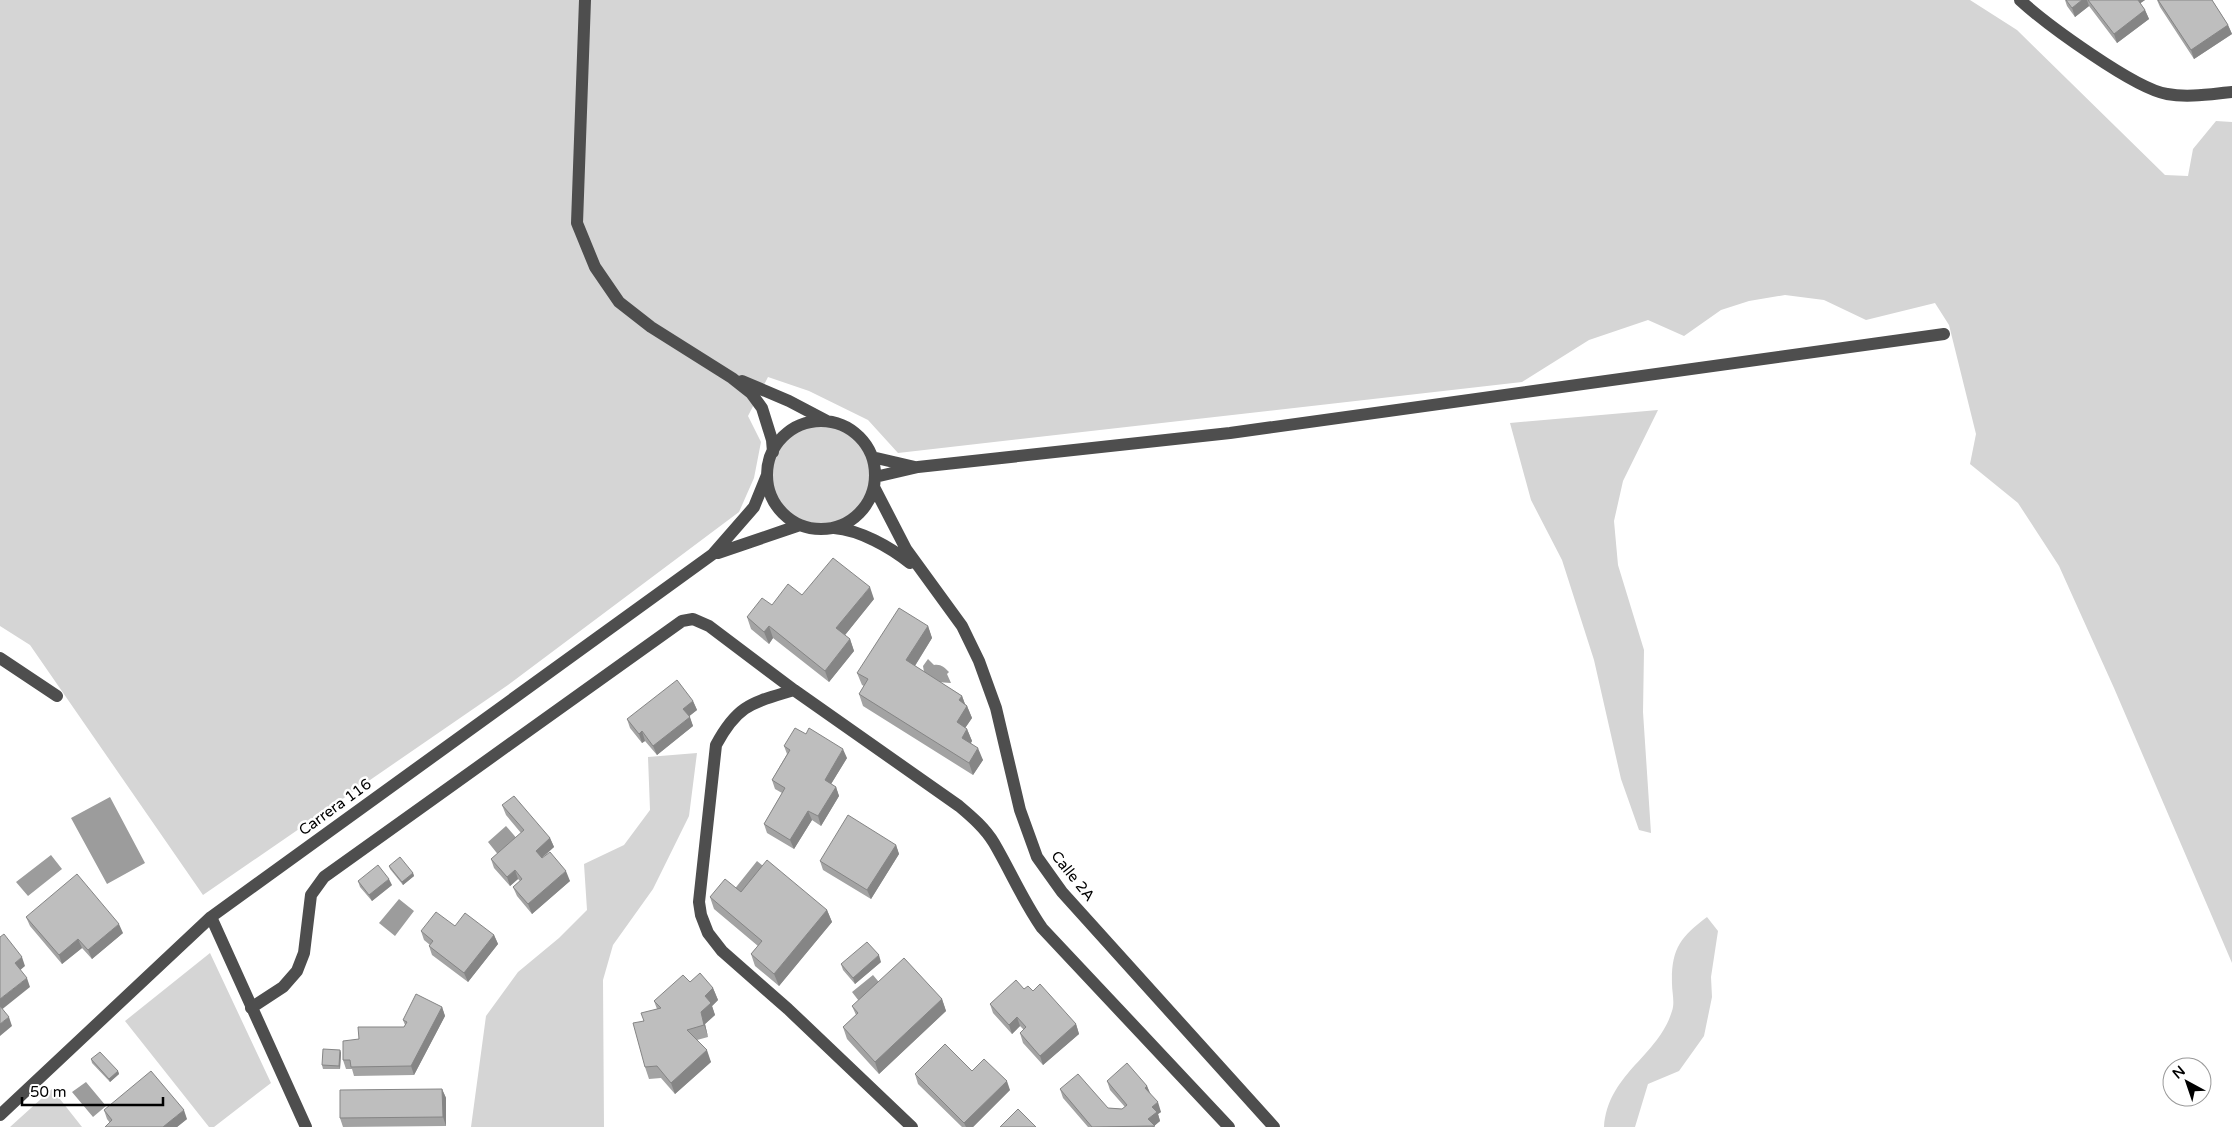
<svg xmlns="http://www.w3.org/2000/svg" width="2232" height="1127" viewBox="0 0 2232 1127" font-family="'Varela Round',sans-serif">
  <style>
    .green { fill: #d5d5d5 }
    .water { fill: #9c9c9c }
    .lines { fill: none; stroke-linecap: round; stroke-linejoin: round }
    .minor { stroke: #4e4e4e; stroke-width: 12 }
    .wall { fill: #a3a3a3 }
    .shaded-wall { fill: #858585 }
    .building { fill: #bebebe; stroke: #858585 }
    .labels { text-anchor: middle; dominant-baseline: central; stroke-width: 5; stroke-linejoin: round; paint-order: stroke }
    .street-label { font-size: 15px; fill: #000; stroke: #fff }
  </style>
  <rect width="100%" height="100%" fill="#fff"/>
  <path class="green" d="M0,0h1970l47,30 148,145 23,1 5,-27 23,-28 16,1v841l-118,-275 -55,-122 -41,-63 -48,-39 6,-30 -27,-109 -14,-22 -69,17 -42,-20 -39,-5 -36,6 -28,9 -37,26 -36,-16 -59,20 -67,42 -624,71 -30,-33 -59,-29 -41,-14 -20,39 13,26 -7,36 -15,34 -231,173 -305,210 -173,-250 -30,-19z
    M1658,410l-35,71 -9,40 4,44 26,85 -1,62 8,121 -12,-3 -18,-51 -27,-119 -32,-100 -31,-60 -21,-77z
    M767 475a54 54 0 1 1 108 0a54 54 0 1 1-108 0Z
    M697,753l-8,63 -36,73 -40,56 -10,35 1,147h-133l15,-111 32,-44 41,-34 28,-28 -3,-46 40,-19 26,-35 -2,-53z
    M1707,917l11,14 -7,46 1,20 -8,39 -25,35 -31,13 -13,43h-31c4,-54 54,-70 68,-116 3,-8 0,-19 0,-27 -1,-34 8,-47 35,-67z
    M210,953l61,130 -57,44h-5l-84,-106z
    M52,1089l30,38h-72z"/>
  <path class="water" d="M928,659l6,6c7,-1 10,2 15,7l-2,2 4,9 -14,-1 -13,-10 -1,-6z
    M110,797l35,66 -38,21 -36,-66z
    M506,826l13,15 -19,16 -12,-15z
    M51,855l11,14 -34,27 -12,-14z
    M757,861l12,10 -24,30 -12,-10z
    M399,899l15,12 -19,25 -16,-13z
    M873,975l10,12 -21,18 -10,-13z
    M86,1082l20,24 -13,11 -21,-25z"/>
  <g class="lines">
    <path class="minor" d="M585,0l-8,223 18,44 24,35 32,25 81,51 19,15 11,15 10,32 1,12
      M2020,0c26,24 115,89 147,94 21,4 44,0 65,-2
      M742,381l47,20 38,20
      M767 475a54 54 0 1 1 108 0a54 54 0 1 1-108 0Z
      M872,457l43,10
      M875,477l43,-10 312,-34 714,-99
      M874,487l32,62 56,77 17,35 17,47 24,102 17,47 25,35 212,235
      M834,528c26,2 56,19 76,35
      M718,553l82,-28
      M0,658l57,38
      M794,690c-42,13 -56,14 -78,55l-17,157 2,13 7,18 14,18 66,58 124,118
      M211,917l95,210
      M251,1008l32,-21 14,-16 7,-18 7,-58 13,-18 358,-256 11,-2 16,7 85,64 165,116c13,11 26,22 35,37 17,29 28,56 48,85l187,199
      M0,1115l211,-198 502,-363 41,-47 13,-32"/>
  </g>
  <path class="wall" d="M2065,0h80l-5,3 5,7 4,9 -32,24 -28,-37 -14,11 -8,-11z
    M2157,0h55l16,25 4,9 -38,25 -34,-52z
    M802,595l72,4 -29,36 5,4 4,12 -25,31 -56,-44 -4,6 -18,-15 -4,-12 25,-12z
    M928,626l4,12 -17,28 47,30 3,8 2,2 5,12 -7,10 2,1 5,12 -1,2 12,17 -10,15 -110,-69 -4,-12 5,-8 -2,-1 -5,-12z
    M693,701l4,9 -8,6 4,10 -36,29 -12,-14 -3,2 -12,-15 -3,-9z
    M784,746l63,12 -16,26 5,3 3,9 -18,30 -9,-6 -18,29 -27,-16 -3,-9 18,-31 -7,-4 -3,-9 15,-26z
    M502,805l48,33 4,9 -12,11 28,23 -38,33 -15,-18 -4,-9 7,-6 -2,-2 -8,7 -16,-18 -3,-9 30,-26 -15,-18z
    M896,845l3,9 -28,45 -48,-29 -3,-9z
    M389,866l24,7 1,3 -11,9 -13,-16z
    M358,881l34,4 -20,16 -12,-14z
    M741,892l86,18 5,12 -53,64 -24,-20 -4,-12 7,-8 -44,-37 -4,-12z
    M26,917l97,16 -31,26 -10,-11 -20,16 -32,-38z
    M455,926l39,9 4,9 -30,38 -36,-27 -3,-9 1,-1 -6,-5 -3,-9z
    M881,962l-26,22 -12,-14 -2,-6z
    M690,982l23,6 5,12 -6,6 3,9 -10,9 3,13 -11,3 14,22 -36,32 -14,-16 -12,1 -4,-12 -2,-46 14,-12 -3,-8z
    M1024,989l9,2 43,33 3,10 -36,31 -20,-22 -3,-10 4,-3 -4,-4 -8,8 -19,-21 -3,-9z
    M942,999l4,12 -67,63 -32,-35 -4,-12 13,-12 -4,-9z
    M442,1007l3,9 -31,59 -60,1 -2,-7h-6l-3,-9 16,-21 45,-12 1,-2 -2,-5z
    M340,1050l1,3 -1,16h-17l-1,-4z
    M91,1059l27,12 1,3 -9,8 -18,-19z
    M972,1071l38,19 -37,37h-11l-44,-43 -3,-10z
    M1107,1081l40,5 3,8 11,18 -3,2 2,7 -6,5 1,1h-67l-25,-29 -3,-9 48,19 14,1 3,-2 -15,-17z
    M442,1089l4,9v28l-103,1 -3,-9z
    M104,1110l83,9 -10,8h-72l5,-4 -3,-4z"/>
  <path class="shaded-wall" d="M2082,0h5l2,6 -14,11 -3,-9z
    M2136,0h9l-7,5z
    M2145,10l4,9 -32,24 -3,-9z
    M2228,25l4,9 -38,25 -3,-9z
    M870,587l4,12 -33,41 -5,-12z
    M769,626l4,12 -4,6 -5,-12z
    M928,626l4,12 -21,34 -5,-12z
    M850,639l4,12 -25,31 -4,-11z
    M962,696l4,11 1,-1 5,12 -11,16 -4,-12 2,-22z
    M693,701l4,9 -10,8 -4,-9z
    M690,717l3,9 -36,29 -4,-9z
    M967,729l5,12 -6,9 -4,-12z
    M642,731l3,10 -3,2 -3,-9z
    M978,748l5,12 -10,15 -4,-12z
    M843,749l4,9 -19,31 -3,-9z
    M836,787l3,9 -18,30 -3,-10z
    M808,811l4,9 -18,29 -4,-9z
    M550,838l4,9 -15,13 -3,-9z
    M896,845l3,9 -28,45 -4,-9z
    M515,870l3,9 -8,7 -3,-9z
    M566,871l4,10 -38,33 -4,-10z
    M413,873l1,3 -11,9 -1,-3z
    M389,879l3,6 -20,16 -3,-6z
    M827,910l5,12 -53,64 -5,-12z
    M119,924l4,9 -31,26 -4,-9z
    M494,935l4,9 -30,38 -4,-9z
    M78,939l4,9 -20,16 -3,-9z
    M879,955l2,7 -26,22 -2,-6z
    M22,957l3,9 -7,6 -3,-9z
    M27,978l3,9 -30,24v-12z
    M713,988l5,12 -6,6 3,9 -10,9 3,13 -4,-12 -3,-13 4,-16z
    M942,999l4,12 -67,63 -4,-12z
    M442,1007l3,9 -31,59 -3,-9z
    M9,1017l3,9 -12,10v-12z
    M1017,1017l3,9 -8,8 -3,-9z
    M1076,1024l3,10 -36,31 -3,-9z
    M340,1050l1,3 -1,16 -1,-3z
    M707,1050l4,12 -36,32 -4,-11z
    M118,1071l1,3 -9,8 -1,-3z
    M1007,1081l3,9 -37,37h-7l-2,-4z
    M1147,1086l4,9 -6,-7z
    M442,1089l4,9v28l-3,-9z
    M1158,1102l3,10 -3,2 2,7 -7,6 -5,-8 4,-12z
    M184,1110l3,9 -10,8h-14z"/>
  <path class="building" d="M2066,0h16l-10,8z
    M2088,0h50l7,10 -31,24z
    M2158,0h54l16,25 -37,25z
    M833,558l37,29 -34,41 14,11 -25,32 -56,-45 -5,6 -17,-15 15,-19 10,7 16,-21 14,11z
    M899,608l29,18 -22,34 56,36 -3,4 8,6 -10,16 10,7 -5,9 16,10 -9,15 -110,-69 9,-15 -11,-6z
    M677,680l16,21 -10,8 7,8 -37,29 -11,-15 -3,3 -12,-15z
    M795,728l11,6 3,-6 34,21 -18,31 11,7 -18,29 -10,-5 -18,29 -26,-16 21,-36 -13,-8 18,-30 -6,-4z
    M514,796l36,42 -14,13 6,7 8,-6 16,19 -38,33 -15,-17 9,-8 -7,-9 -8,7 -16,-18 33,-29 -22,-25z
    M848,815l48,30 -29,45 -47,-29z
    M400,857l13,16 -11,9 -13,-16z
    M767,860l60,50 -53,64 -23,-20 11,-13 -52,-44 15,-18 16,13z
    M378,865l11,14 -20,16 -11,-14z
    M77,874l42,50 -31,26 -10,-11 -19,16 -33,-38z
    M436,912l19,14 10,-13 29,22 -30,38 -35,-27 4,-5 -12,-10z
    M4,934l18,23 -7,6 12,15 -27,21v-62z
    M867,942l12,13 -26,23 -12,-14z
    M904,958l38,41 -67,63 -32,-35 15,-14 -6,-7z
    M700,973l13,15 -8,8 6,7 -10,9 3,13 -17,5 20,20 -36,33 -14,-17 -12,1 -12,-44 11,-2 -3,-8 20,-5 -7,-7 29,-26 7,7z
    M1016,980l8,9 4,-3 5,5 7,-7 36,40 -36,32 -20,-23 6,-6 -9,-10 -8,8 -19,-21z
    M416,994l26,13 -31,59 -60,1 -1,-7h-7v-19l16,-2 -1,-12h46l3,-5 -4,-2z
    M0,1006l9,11 -9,7z
    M945,1044l27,27 12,-12 23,22 -43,42 -49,-49z
    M323,1049l17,1 -1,16 -17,-1z
    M100,1052l18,19 -9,8 -18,-20z
    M1127,1063l20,23 -2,2 13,14 -6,5 5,5 -9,7 7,7 -63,1 -32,-38 18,-15 30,34 14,1 5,-4 -20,-24z
    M151,1071l33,39 -21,17h-58l7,-7 -8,-10z
    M442,1089l1,28 -103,1v-28z
    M1018,1109l18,18h-36z"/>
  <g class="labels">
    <g class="street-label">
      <text transform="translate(335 807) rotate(-36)">Carrera 116</text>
      <text transform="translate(1073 876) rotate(51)">Calle 2A</text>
    </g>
  </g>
  <g transform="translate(2187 1082) rotate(320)"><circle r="24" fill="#ffffff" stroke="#999999"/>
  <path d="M0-4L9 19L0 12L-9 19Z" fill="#000000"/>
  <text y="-8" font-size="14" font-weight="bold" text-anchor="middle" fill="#000000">N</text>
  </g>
  <path d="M22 1097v8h141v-8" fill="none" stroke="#000000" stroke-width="2.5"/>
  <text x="30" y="1097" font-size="15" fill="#000000" stroke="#ffffff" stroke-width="4" paint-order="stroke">50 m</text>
</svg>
